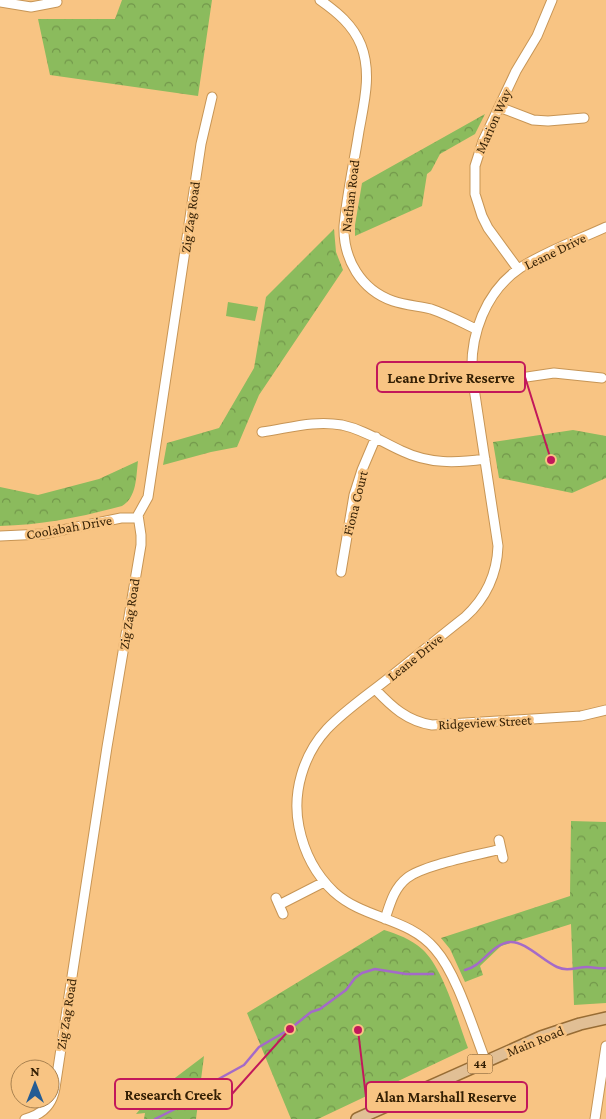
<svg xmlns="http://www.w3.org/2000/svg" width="606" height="1119" viewBox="0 0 606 1119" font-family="'Crimson Pro',serif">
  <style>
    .forest { fill: url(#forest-crowns) }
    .garden { fill: #8bbb5d }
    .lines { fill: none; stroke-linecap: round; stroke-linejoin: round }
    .stream { stroke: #a46ac8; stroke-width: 2.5 }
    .minor-casing { stroke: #c79555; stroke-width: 11 }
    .major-casing { stroke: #976c34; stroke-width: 14 }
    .minor { stroke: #fff; stroke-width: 9 }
    .major { stroke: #e1bf95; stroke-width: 11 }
    .labels { text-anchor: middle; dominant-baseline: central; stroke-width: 5; stroke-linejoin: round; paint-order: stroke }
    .shield { fill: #f8c483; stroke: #6e502a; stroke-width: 1 }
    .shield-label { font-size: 12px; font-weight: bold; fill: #331f04 }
    .street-label { font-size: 14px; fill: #331f04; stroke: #f8c483 }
    .leader { fill: none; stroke: #c2185b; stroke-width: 2 }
    .callout-dot { fill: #c2185b; stroke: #f8c483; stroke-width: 2 }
    .callout { fill: #f8c483; stroke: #c2185b; stroke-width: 2 }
    .callout-label { font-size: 15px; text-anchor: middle; font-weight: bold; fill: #331f04 }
  </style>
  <defs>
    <pattern id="forest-crowns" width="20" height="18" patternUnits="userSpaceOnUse" patternTransform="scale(1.25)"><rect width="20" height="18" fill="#8bbb5d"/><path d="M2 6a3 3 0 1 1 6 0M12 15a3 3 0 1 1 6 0" fill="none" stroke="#72974b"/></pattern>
  </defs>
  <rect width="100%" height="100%" fill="#f8c483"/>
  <path class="forest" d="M122,0h90l-14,96 -148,-21 -12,-56h77z
    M485,114l-10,20 -35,20 -9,17 -4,3 -5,32 -67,30v-11l7,-42z
    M334,229l2,23 7,18 -84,125 -22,52 -26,5 -48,13 4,-22 52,-15 35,-60 12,-71z
    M573,430l33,6v42l-34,15 -73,-15 -6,-36z
    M138,461c-2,16 -1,36 -16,45 -41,11 -80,19 -122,20v-39l38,8 61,-16z
    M571,821l35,1v181l-32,2 -3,-81 -70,22 -21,20 3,9 -18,7 -15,-33 -9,-11 129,-42z
    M384,930c13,4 27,9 38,19 22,20 35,70 46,99l-150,71h-27l-44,-106z
    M204,1056l-8,63h-52l1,-6 -9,1 15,-18z"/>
  <path class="garden" d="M228,302l30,5 -3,14 -29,-5z"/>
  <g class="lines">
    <path class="stream" d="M465,970c18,-4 26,-26 45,-28 15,-1 33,19 47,25 11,5 19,0 30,0 7,0 12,2 19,1
      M155,1119l28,-14 21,-18 40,-22 15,-18 31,-18 21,-17 9,-3 26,-19 9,-12 7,-5 13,-4 31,5h27"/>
    <defs>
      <path id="minor" d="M320,0c17,12 33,25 41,45 11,28 3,58 -2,86 -5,32 -12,63 -15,95 -1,33 17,64 49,75 12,4 25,5 38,8 15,5 30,13 45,20
        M0,2l31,5 26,-5
        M499,107l34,13 15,1 36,-3
        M518,269l-30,-41 -6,-12 -7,-22v-28l8,-25 33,-70 21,-35 15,-36
        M473,385l81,-12 48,5
        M262,432c28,-4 52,-12 80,-7 23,5 40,17 60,26 27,13 54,12 83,8
        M0,536l43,-2 78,-16h17
        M341,572l13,-77 8,-25 14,-33
        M375,689c17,18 32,32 57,36l149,-9 25,-6
        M499,840l4,18
        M276,898l7,16
        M279,905l45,-23
        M385,919c5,-15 9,-31 22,-41 16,-13 72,-23 94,-29
        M486,1062c-13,-33 -29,-88 -51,-113 -27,-32 -70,-29 -101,-57 -18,-17 -30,-40 -35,-65 -7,-34 4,-72 28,-98 17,-18 39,-33 58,-48 27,-21 53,-43 80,-64 21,-19 32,-42 33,-71l-26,-171c-2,-40 13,-83 48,-107 26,-17 58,-28 86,-41
        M25,1119c16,-4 27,-13 30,-31l52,-341 34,-202v-10l-3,-20 10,-18 53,-353 11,-47
        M595,1119l11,-73"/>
      <path id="major" d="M357,1119l184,-82 39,-13 26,-6"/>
    </defs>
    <use href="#minor" class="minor-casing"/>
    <use href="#major" class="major-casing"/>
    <use href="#minor" class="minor"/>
    <use href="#major" class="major"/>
  </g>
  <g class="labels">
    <rect class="shield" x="467.5" y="1054.5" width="25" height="19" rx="4"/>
    <g class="shield-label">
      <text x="480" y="1064">44</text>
    </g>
    <g class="street-label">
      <text transform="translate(493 121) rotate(-66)">Marion Way</text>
      <text transform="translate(350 196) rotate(-83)">Nathan Road</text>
      <text transform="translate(190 217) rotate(-82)">Zig Zag Road</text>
      <text transform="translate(555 251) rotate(-26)">Leane Drive</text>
      <text transform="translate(355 503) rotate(-76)">Fiona Court</text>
      <text transform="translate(69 527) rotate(-10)">Coolabah Drive</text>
      <text transform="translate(129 614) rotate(-81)">Zig Zag Road</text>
      <text transform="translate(415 657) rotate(-39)">Leane Drive</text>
      <text transform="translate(485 722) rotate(-3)">Ridgeview Street</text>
      <text transform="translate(66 1014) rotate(-81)">Zig Zag Road</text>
      <text transform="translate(535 1041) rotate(-22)">Main Road</text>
    </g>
  </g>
  <path class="leader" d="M551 460L525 377M290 1029L232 1094M358 1030L366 1097"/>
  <g class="callout-dot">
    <circle cx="551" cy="460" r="5"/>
    <circle cx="290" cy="1029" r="5"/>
    <circle cx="358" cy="1030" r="5"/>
  </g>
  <g class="callout">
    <rect x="377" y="362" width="148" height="30" rx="5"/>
    <rect x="115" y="1079" width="117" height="30" rx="5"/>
    <rect x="366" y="1082" width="161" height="30" rx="5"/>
  </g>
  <g class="callout-label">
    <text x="451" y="383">Leane Drive Reserve</text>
    <text x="173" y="1100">Research Creek</text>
    <text x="446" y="1102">Alan Marshall Reserve</text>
  </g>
  <g transform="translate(35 1084)"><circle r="24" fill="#f8c483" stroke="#a98250"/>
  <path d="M0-4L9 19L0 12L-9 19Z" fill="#245c94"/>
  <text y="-8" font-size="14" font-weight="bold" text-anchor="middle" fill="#331f04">N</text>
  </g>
</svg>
